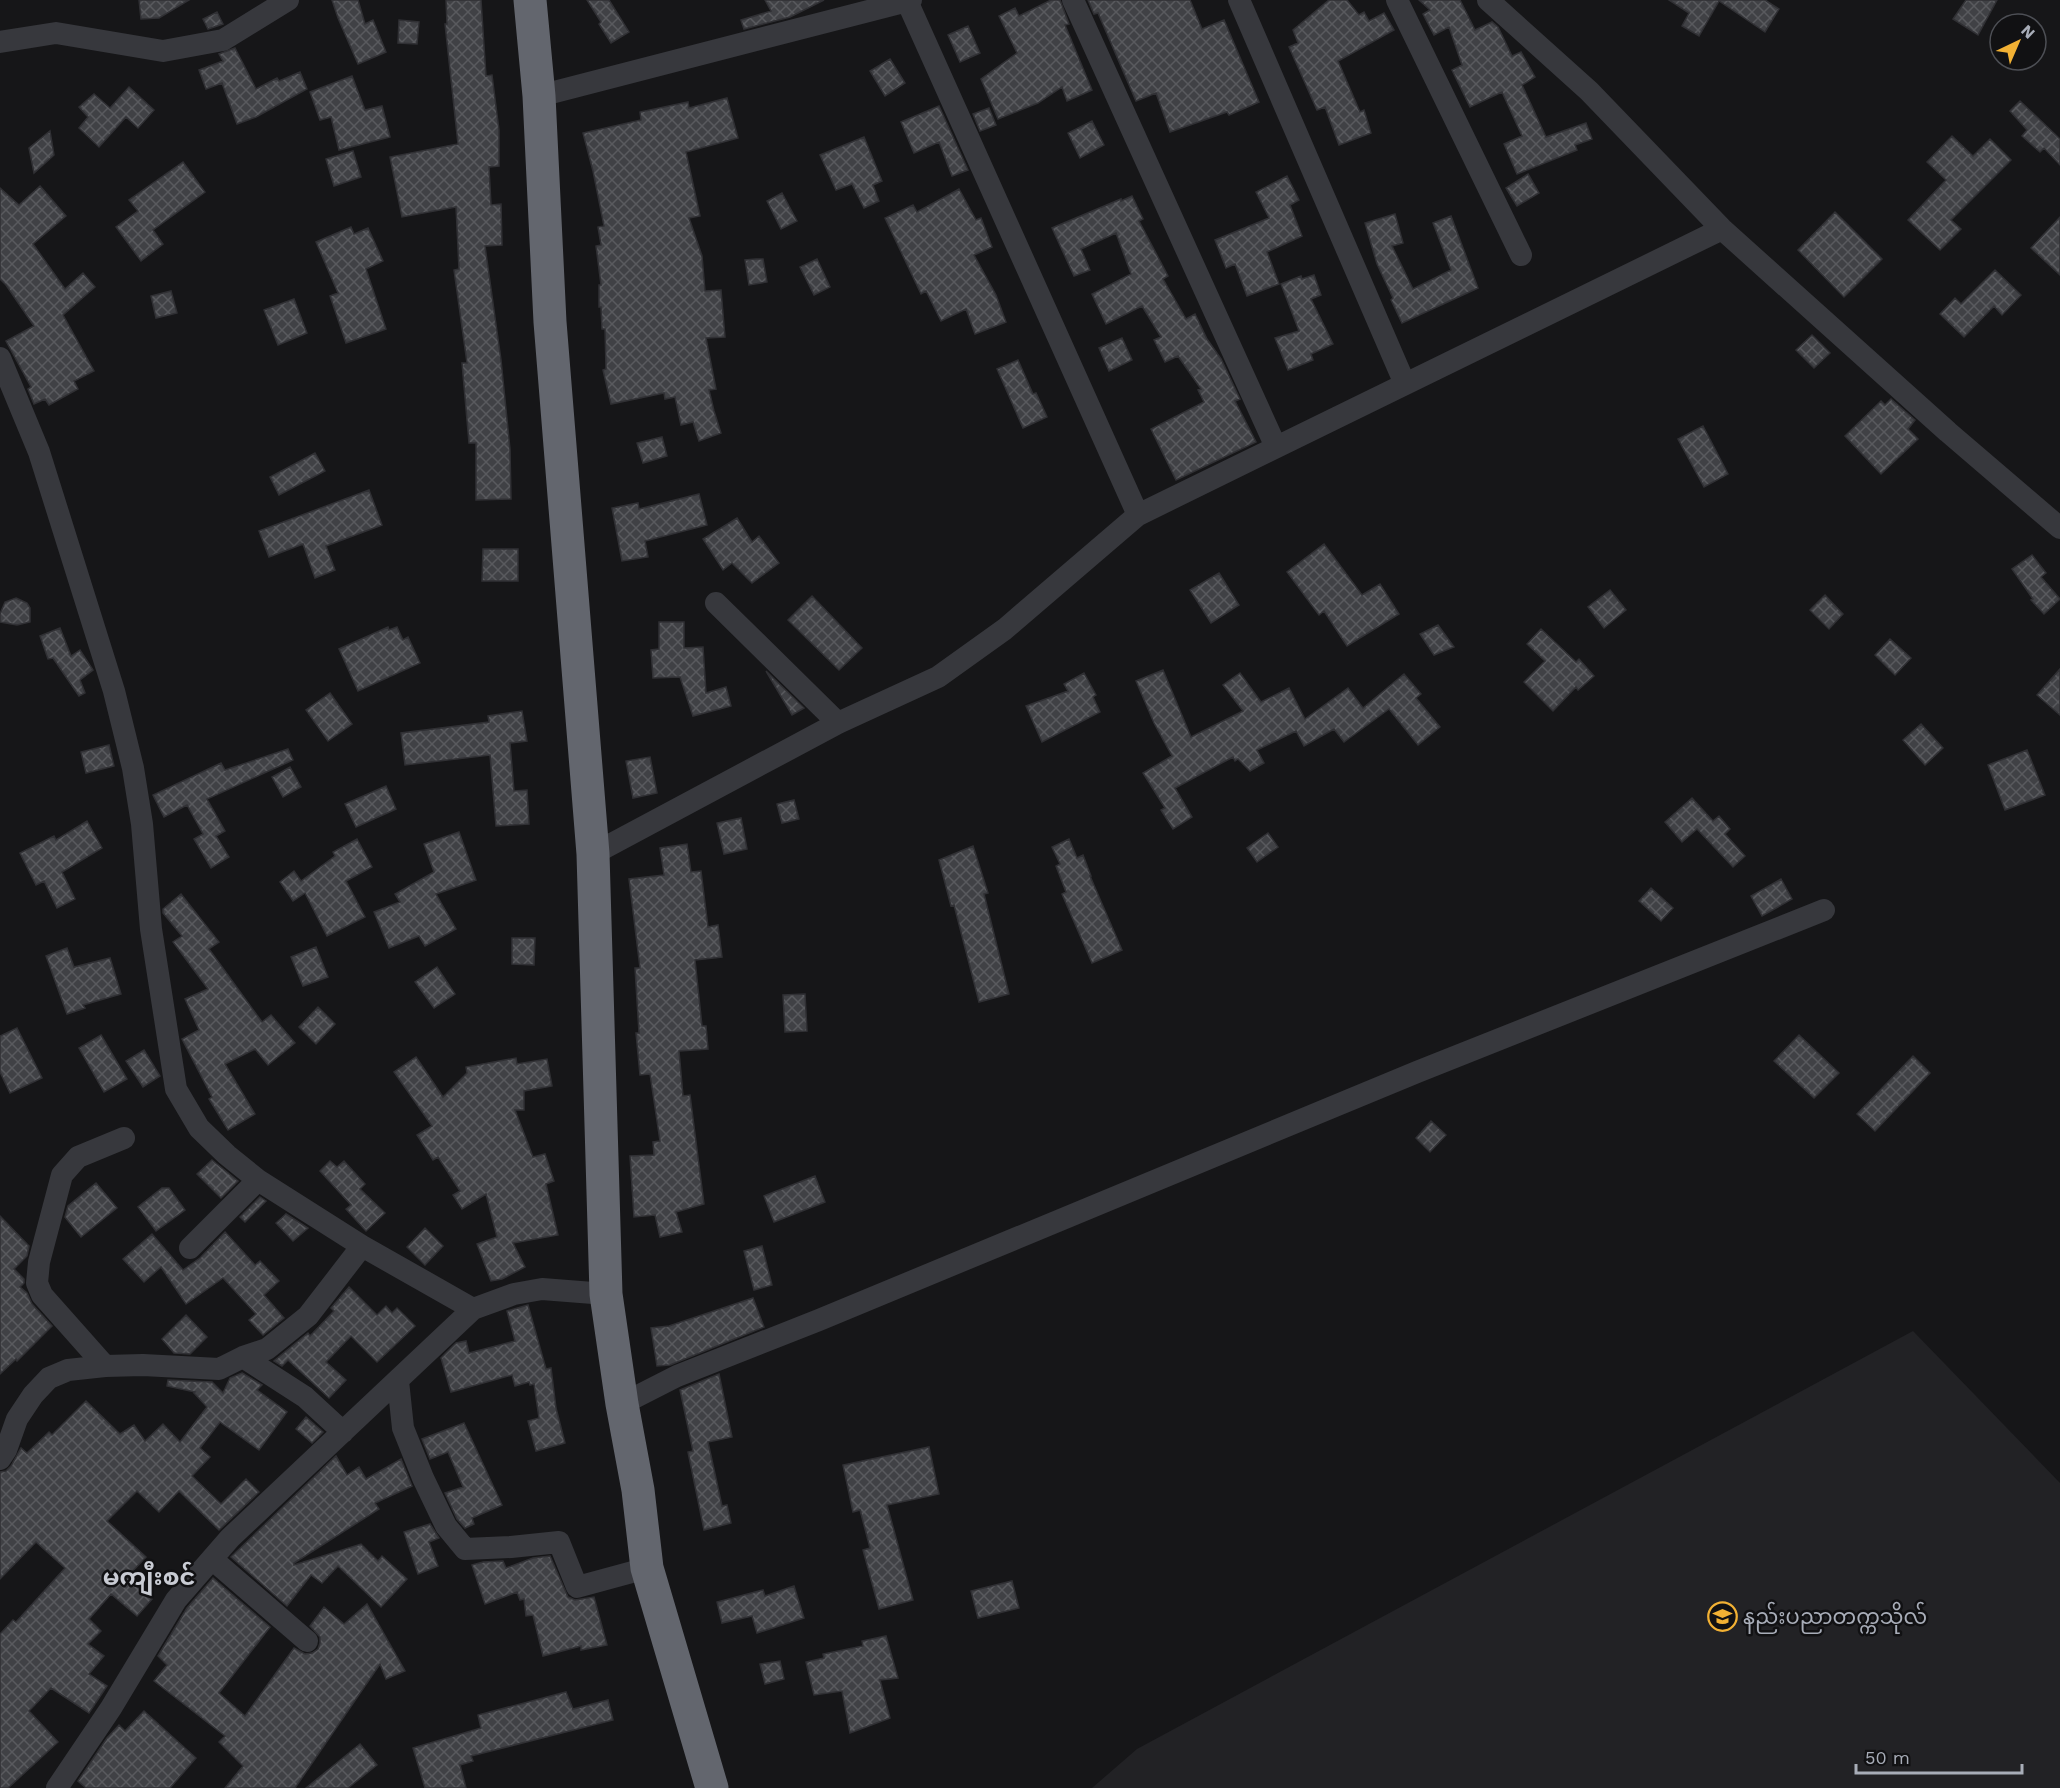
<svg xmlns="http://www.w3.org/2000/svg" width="2060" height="1788" viewBox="0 0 2060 1788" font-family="'Work Sans','Noto Sans Myanmar',sans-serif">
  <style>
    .built { fill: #222225 }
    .building { fill: url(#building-cross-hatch); stroke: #303034; stroke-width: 1.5 }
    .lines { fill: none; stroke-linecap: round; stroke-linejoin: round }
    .street { stroke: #37383d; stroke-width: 22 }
    .highway { stroke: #63666e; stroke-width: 33 }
    .labels { text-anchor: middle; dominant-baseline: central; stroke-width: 5; stroke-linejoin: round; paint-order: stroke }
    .poi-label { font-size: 21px; fill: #a8adb8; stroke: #111113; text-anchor: start }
    .quarter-label { font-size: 24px; font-weight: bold; fill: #c9ccd4; stroke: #111113 }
  </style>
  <defs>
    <pattern id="building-cross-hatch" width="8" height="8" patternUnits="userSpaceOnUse" patternTransform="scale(1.5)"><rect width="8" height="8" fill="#404145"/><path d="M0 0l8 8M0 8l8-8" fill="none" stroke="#595a5e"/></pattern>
  </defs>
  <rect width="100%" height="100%" fill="#161618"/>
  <path class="built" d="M1913,1331l147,152v305h-968l45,-39z"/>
  <path class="building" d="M139,0h50l-30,18 -18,1z
    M332,0h26l7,24 8,-4 13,32 -28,12 -20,-46z
    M446,0h35l5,76 6,-1 7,55v36l-10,1 2,38 10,-1 1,41 -17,1 16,114 9,89 1,50 -35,1v-57h-7l-7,-80h5l-13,-93 5,-1 -3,-62 -54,10 -12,-60 68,-13 -13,-120h2z
    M587,0h22l20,32 -18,11 -12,-19 2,-2z
    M765,0h59l-34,17 -46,12 -3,-9 30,-9z
    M1051,0h9l9,24 -4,1 27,65 -25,11 -5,-14 -24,16 -40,16 -17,-40 36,-26 -18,-37 16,-8 4,8z
    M1088,0h102l12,29 22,-9 35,82 -30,13 -2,-3 -57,20 -14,-39 -20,8 -38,-88 -4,1z
    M1329,0h18l12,15 5,-3 5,9 15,-8 10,17 -56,31 22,51 4,-2 7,23 -32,12 -14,-38 -8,3 -28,-63 9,-4 -5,-13z
    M1419,0h41l15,30 17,-8 6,5 14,29 9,-4 14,25 -13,8 24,52 40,-14 6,16 -17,6 2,5 -60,24 -13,-30 18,-8 -20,-44 -32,15 -18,-37 10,-5 -13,-38 -15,8 -11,-21 7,-4z
    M1669,0h96l14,9 -14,23 -46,-31 -20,35 -17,-10 7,-13z
    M1966,0h31l-19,35 -25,-16z
    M217,12l6,12 -15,5 -5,-10z
    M399,20l20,2 -2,22 -19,-1z
    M968,26l12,27 -20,9 -12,-27z
    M235,48l21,41 21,-11 2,3 21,-9 7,17 -51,28 -19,7 -15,-41 -16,6 -7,-19 24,-9 -4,-7z
    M890,59l15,24 -20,13 -15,-25z
    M352,76l13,34 17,-4 8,31 -51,13 -8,-33 -11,3 -10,-28z
    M129,87l25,23 -16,18 -12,-11 -27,30 -20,-19 9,-11 -9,-10 15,-13 16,14z
    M727,98l11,40 -52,14 14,64 -11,2 13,38 3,35 16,-1 4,47 -19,1 10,51 -7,1 5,21 7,22 -22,8 -6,-19 -12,3 -6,-28 -10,2 -1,-6 -53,11 -8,-34 3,-1 -1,-40h-3l-1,-22h-2v-22h2l-5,-39 5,-1 -3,-18 6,-1 -11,-55 -10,-38 58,-13 -1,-8 48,-10 1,6z
    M2020,101l40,38v26l-16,-17 -4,4 -18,-16 5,-6 -17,-19z
    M939,106l29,64 -16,6 -13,-34 -25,11 -13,-31z
    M989,108l7,17 -16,6 -7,-17z
    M1092,121l12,24 -24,13 -12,-25z
    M50,131l4,24 -20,18 -5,-25z
    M1952,136l21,20 17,-17 21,21 -60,60 10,9 -21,21 -32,-30 38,-40 -19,-18z
    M864,137l18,44 -9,4 6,16 -15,7 -12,-24 -16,6 -16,-35z
    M353,151l8,26 -27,9 -8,-27z
    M183,162l22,30 -52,38 10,14 -22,17 -25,-34 22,-16 -9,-11z
    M1528,174l11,19 -22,13 -11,-18z
    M1287,176l12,24 -9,5 12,31 -35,16 12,32 -32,12 -12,-32 -9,4 -11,-28 54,-22 -13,-26z
    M40,186l26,30 -33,28 32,45 18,-16 12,14 -32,28 31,56 -20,10 4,8 -29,16 -4,-6 -11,5 -6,-15 3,-2 -25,-46 28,-15 -28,-41 -6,-6v-91l19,17z
    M959,189l17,31 5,-2 11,29 -18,8 22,40 10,27 -31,12 -9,-25 -25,12 -15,-30 -5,3 -36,-76 28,-13 4,7z
    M782,193l15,28 -16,8 -14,-28z
    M1132,196l11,23 -4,2 29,55 -5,3 23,40 9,-5 12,25 14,20 19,40 -5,2 21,41 -80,38 -25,-51 53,-27 -6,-12 3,-1 -23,-33 -13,6 -11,-22 7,-3 -19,-31 -36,18 -14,-30 39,-20 -15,-41 -35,16 9,21 -16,6 -22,-48 69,-29v2z
    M1835,212l47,47 -38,38 -46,-47z
    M1395,214l8,29 -11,3 21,43 38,-19 -18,-47 18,-7 27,72 -76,35 -11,-23 2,-2 -16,-34 -12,-41z
    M2060,217v58l-29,-27z
    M351,227l3,7 14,-6 15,33 -17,8 20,60 -40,14 -16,-47 8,-3 -22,-51z
    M756,259h7l4,23 -18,3 -4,-25z
    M817,259l13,28 -16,8 -14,-28z
    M1995,270l26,25 -19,20 -8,-9 -30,31 -24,-23 15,-16 6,6z
    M1314,275l7,20 -10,4 22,45 -22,10 2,6 -25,10 -13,-32 24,-7 -18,-47 20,-8 1,3z
    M171,291l6,22 -21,5 -5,-22z
    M294,299l13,34 -29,12 -14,-35z
    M1812,335l18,18 -16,15 -18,-18z
    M1122,338l10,22 -23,11 -10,-23z
    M1018,360l15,34 3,-1 11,24 -24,11 -26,-59z
    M1891,399l24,21 -7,9 10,10 -37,35 -36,-38 36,-35 4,4z
    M1703,426l25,48 -24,13 -26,-48z
    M662,437l5,19 -24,7 -6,-20z
    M315,453l10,18 -46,24 -9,-18z
    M369,490l13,35 -56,21 9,24 -20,8 -12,-34 -34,13 -10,-26z
    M699,494l8,31 -62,16 3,16 -26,4 -10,-53 26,-5 1,6z
    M737,518l15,24 7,-6 20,27 -27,20 -20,-20 -9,7 -20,-31z
    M1324,544l38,51 18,-11 19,30 -52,32 -23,-35 -5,4 -32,-43z
    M483,549h35v32h-36z
    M2032,555l14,18 -5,4 19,22 -16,15 -13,-14 2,-1 -21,-30z
    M1219,573l20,32 -28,18 -21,-33z
    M1610,590l16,20 -22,18 -16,-21z
    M1825,595l18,19 -14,15 -19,-19z
    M812,596l50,52 -23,22 -51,-50z
    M16,598l11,5 3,5v14l-13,3 -17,-3v-8l5,-12z
    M659,622h25v26l19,-1 3,46 20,-6 5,19 -38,10 -13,-39 -27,1 -2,-28 8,-1z
    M1438,625l16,22 -20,8 -14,-21z
    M388,627l1,3 8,-3 6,13 5,-3 12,26 -62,28 -19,-42z
    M60,628l11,28 9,-6 13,20 -13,10 5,13 -6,3 -26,-38 -5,1 -8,-23z
    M1541,629l35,33 3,-3 15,17 -16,14 -2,-3 -23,24 -29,-29 21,-21 -18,-17z
    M1890,639l21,19 -16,17 -20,-20z
    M2060,669v46l-23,-20z
    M1163,670l28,67 52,-26 -20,-26 17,-12 21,29 28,-14 16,31 43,-31 15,20 41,-34 17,20 -5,4 24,29 -22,18 -29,-36 -45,33 -10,-13 -30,17 -8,-15 -39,19 7,13 -14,8 -12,-12 -3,2 -2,-4 -58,31 17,29 -19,12 -12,-19 4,-2 -22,-35 29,-17 -18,-33 -18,-42z
    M766,671l38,37 -12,7z
    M1084,673l12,22 -3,2 7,15 -58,30 -16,-36 42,-15 -4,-7z
    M330,693l22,31 -24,17 -22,-31z
    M522,711l5,30 -17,2 4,48 13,-1 2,34 -33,2 -6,-71 -85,10 -4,-32 88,-11 -1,-6z
    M1921,724l22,24 -18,17 -22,-25z
    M109,745l5,21 -28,7 -5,-21z
    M288,749l5,11 -86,39 18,32 -9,5 13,21 -18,11 -17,-29 9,-5 -16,-29 -23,12 -11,-22 68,-32 4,7z
    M2027,750l18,45 -40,15 -17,-45z
    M650,757l7,36 -24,5 -7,-37z
    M290,767l11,20 -18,10 -11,-20z
    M386,786l10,23 -40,18 -11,-23z
    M1692,798l21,23 6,-5 11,13 -5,5 20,22 -12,11 -36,-38 -15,13 -17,-20z
    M794,800l5,19 -17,4 -5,-19z
    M741,818l6,31 -23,5 -7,-31z
    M87,821l15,27 -40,24 13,27 -18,9 -13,-27 -8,4 -16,-32 34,-17 2,4z
    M459,832l17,48 -40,14 20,35 -31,17 -6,-10 -30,12 -15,-36 26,-10 -5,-8 39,-22 -10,-28z
    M1268,833l10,14 -21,15 -10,-14z
    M357,839l15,28 -26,14 19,36 -38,19 -22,-43 -12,8 -13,-19 14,-11 7,10 34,-25 -2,-4z
    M1069,839l8,19 6,-3 8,21h-1l32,74 -30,13 -30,-69 4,-2 -10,-26 4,-2 -8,-17z
    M687,844l4,28 10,-1 7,56 10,-2 4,32 -27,3 7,66h4l2,23 -29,2 4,45 7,-1 14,109 -28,8 6,20 -22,5 -5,-22 -21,2 -4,-61 24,-1 -1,-13 7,-1 -10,-67 -10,1 -4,-42h3l-4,-65h5l-11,-89 35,-4 -4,-27z
    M973,846l15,47 -4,1 25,100 -30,8 -25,-97 -3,1 -12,-46z
    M1781,879l11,20 -30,17 -11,-20z
    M1651,888l22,20 -12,13 -22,-20z
    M181,894l38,48 -10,7 53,73 9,-7 24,28 -27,22 -13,-16 -30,15 30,50 -27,16 -19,-31 3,-2 -30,-58 17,-9 -14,-31 23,-10 -35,-47 9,-6 -19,-23v-4z
    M512,938h23l-1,27 -22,-1z
    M316,947l12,30 -25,9 -12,-29z
    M67,948l7,19 36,-9 11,36 -38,11 2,3 -18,6 -21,-58z
    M437,967l18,27 -21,14 -19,-26z
    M805,994l2,37 -22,1 -2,-37z
    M318,1007l17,17 -19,20 -17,-17z
    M17,1028l25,50 -32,15 -10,-21v-36z
    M101,1035l26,44 -23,13 -25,-44z
    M1799,1035l40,38 -25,25 -40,-37z
    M144,1050l16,26 -17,11 -17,-26z
    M1913,1056l17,17 -55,58 -18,-17z
    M416,1057l27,40 24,-24 -1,-6 50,-9 1,6 30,-5 5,27 -28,5v19h-9l18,47 12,-3 9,27 -8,3 12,51 -45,8 12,24 -23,12 -11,2 -14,-37 20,-7 -11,-43 -24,15 -9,-14 7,-4 -22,-34 -5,3 -16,-25 15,-9 -38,-54z
    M1431,1121l15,14 -16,17 -14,-14z
    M212,1160l26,21 -17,17 -24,-24z
    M330,1161l7,6 7,-6 21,23 -5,5 25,24 -19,18 -20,-22 5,-4 -31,-34z
    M815,1176l10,26 -51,20 -10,-26z
    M96,1183l21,25 -36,29 -16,-20 3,-11z
    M162,1188h7l16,22 -29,21 -18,-24z
    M260,1197l6,4 -21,21 -5,-5z
    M286,1214l22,14 -15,13 -17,-18z
    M0,1216l29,30 -2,10 -13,13 10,10v4l-4,4 7,6 5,11 20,22 -35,35 -1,-2 -16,15z
    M425,1228l18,18 -18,19 -18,-18z
    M225,1232l30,33 5,-4 19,20 -15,14 20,23 -21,17 -14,-15 7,-6 -33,-36 -37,26 -25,-37 -17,15 -21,-23 29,-25 31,36 17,-12z
    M762,1246l10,39 -18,5 -10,-39z
    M349,1287l28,28 9,-9 6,7 5,-5 18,18 -38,36 -26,-26 -25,26 20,18 -17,18 -41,-38 -6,6 -8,-5 34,-28 2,3 24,-25 -3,-3z
    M753,1298l11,29 -94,38 -13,1 -6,-38 18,-2z
    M528,1305l18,64 5,-1 5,40 9,35 -29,8 -8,-30 11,-3 -5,-34 -4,1 -1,-3 -14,4 -3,-11 -61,17 -10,-34 15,-15 10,-2 3,12 46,-12 -8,-30z
    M186,1315l21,22 -17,17 -16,-1 -12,-14z
    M242,1373l20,12 -5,5 30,22 -28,38 -39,-28 -20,26 10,9 -18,19 29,28 25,-25 13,13 -40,38 -40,-39 -20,21 -22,-21 -30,30 39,36 -19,20 25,22 -15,17 -26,-22 -22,25 12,12 -13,13 16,12 -15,18 18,12 -18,27 -38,-25 -22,23 29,31 -50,46h-8v-154l13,-14 3,2 49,-54 -29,-26 -36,37v-107l6,-1 5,-5 10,-18 6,5 22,-21 3,3 34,-34 34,33 14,-9 11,16 18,-17 17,18 27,-35 -13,-14 1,-1 -28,-6 1,-6 44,2 11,11 7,-15z
    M719,1374l13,63 -24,5 14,64 5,-1 4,18 -27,7 -16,-78 5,-1 -13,-61z
    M306,1417l17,15 -11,11 -16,-14z
    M464,1423l38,82 -30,13 2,6 -9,4 -8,-9 -12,-26 18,-6 -15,-35 -18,7 -8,-20z
    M929,1447l10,47 -52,11 26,95 -34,9 -16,-59 7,-2 -10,-38 -7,2 -10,-47z
    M336,1456l11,19 12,-8 7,12 35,-20 11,27 -37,17 4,6 -85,54v2l67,-21 17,17 4,-5 25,23 -26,28 -43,-41 -16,17 -11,-8 -24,31 -56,-49z
    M430,1524l9,14 -10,4 9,24 -20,8 -14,-42z
    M550,1556l18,41 7,3 19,-3 13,48 -26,5v-4l-38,10 -10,-41 -7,1 -2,-17 -4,1 -3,-8 -32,12 -13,-39 11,-3 20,-1 3,7 27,-10z
    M213,1578l57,49 -51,66 26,23 49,-68 11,6 7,-1 6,-4 2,-6v-6l-10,-11 14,-19 20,17 23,-20 38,67 -19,8 -6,-15 -85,124h-70l18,-22 -24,-24 6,-6 -71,-55 13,-16 -9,-9 29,-48z
    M1012,1581l7,27 -41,10 -7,-27z
    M794,1586l10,32 -47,15 -5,-17 -30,7 -5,-21 46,-12 2,6z
    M886,1636l12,42 -18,2 10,38 -40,15 -8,-42 -28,4 -8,-33 18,-4 -1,-4 40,-8 -1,-5z
    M780,1661l4,18 -19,5 -5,-20z
    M566,1692l7,17 35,-9 5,20 -142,36 2,5 -13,4 6,23h-41l-12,-40 68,-20 -3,-13z
    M144,1711l52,47 -26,30h-84l-8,-7 29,-43 12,-13 6,6z
    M360,1744l17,21 -29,23h-42z"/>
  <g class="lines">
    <path class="street" d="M1073,0l203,447
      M1239,0l166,384
      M1397,0l124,255
      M1488,0l101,91 133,138 226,203 112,96
      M907,1l231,514
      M0,42l56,-9 107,18 60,-11 65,-40
      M539,96l372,-96
      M0,358l39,94 75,239 19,77 9,56 9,105 25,160 23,39 28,27 31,25 104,66 111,63
      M716,603l122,120
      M593,854l245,-131 100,-46 67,-48 133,-114 584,-286
      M190,1248l68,-68
      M243,1357l62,40 38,35
      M105,1366l-63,-71 -5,-12 2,-21 23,-87 16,-18 46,-19
      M398,1381l5,47 20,50 23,48 19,23 46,-2 48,-5 18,45 70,-19
      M622,1404l55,-28 142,-56 598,-248 407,-162
      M0,1459l6,-9 11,-31 16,-24 16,-17 19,-8 37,-4 38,-1 76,4 24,-12 24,-8 41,-33 54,-70
      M212,1559l95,82
      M57,1788l54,-80 65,-108 54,-62 243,-229 41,-15 28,-5 64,5"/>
    <path class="highway" d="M530,0l9,96 11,226 43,532 13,440 16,110 16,86 9,78 65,220"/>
  </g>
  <defs>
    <symbol id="university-ring" viewBox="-11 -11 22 22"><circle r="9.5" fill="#111113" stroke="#f2b134" stroke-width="1.5"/><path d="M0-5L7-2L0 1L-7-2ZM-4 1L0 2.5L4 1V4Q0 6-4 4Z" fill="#f2b134"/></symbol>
  </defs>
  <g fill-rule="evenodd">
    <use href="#university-ring" x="1706" y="1600" width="33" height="33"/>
  </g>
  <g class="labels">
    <g class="poi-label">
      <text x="1743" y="1616">နည်းပညာတက္ကသိုလ်</text>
    </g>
    <g class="quarter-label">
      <text x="149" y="1577">မကျီးစင်</text>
    </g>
  </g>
  <g transform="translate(2018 42) rotate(44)"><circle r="28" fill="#111113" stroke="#4d4f55" stroke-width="1.5"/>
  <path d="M0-4.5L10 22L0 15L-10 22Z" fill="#f2b134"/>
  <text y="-9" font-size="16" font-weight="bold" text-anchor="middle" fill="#a8adb8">N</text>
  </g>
  <path d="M1856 1764v9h166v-9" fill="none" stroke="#a8adb8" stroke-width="3"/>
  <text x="1865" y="1764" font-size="18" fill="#a8adb8" stroke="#111113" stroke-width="4.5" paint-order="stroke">50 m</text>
</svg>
